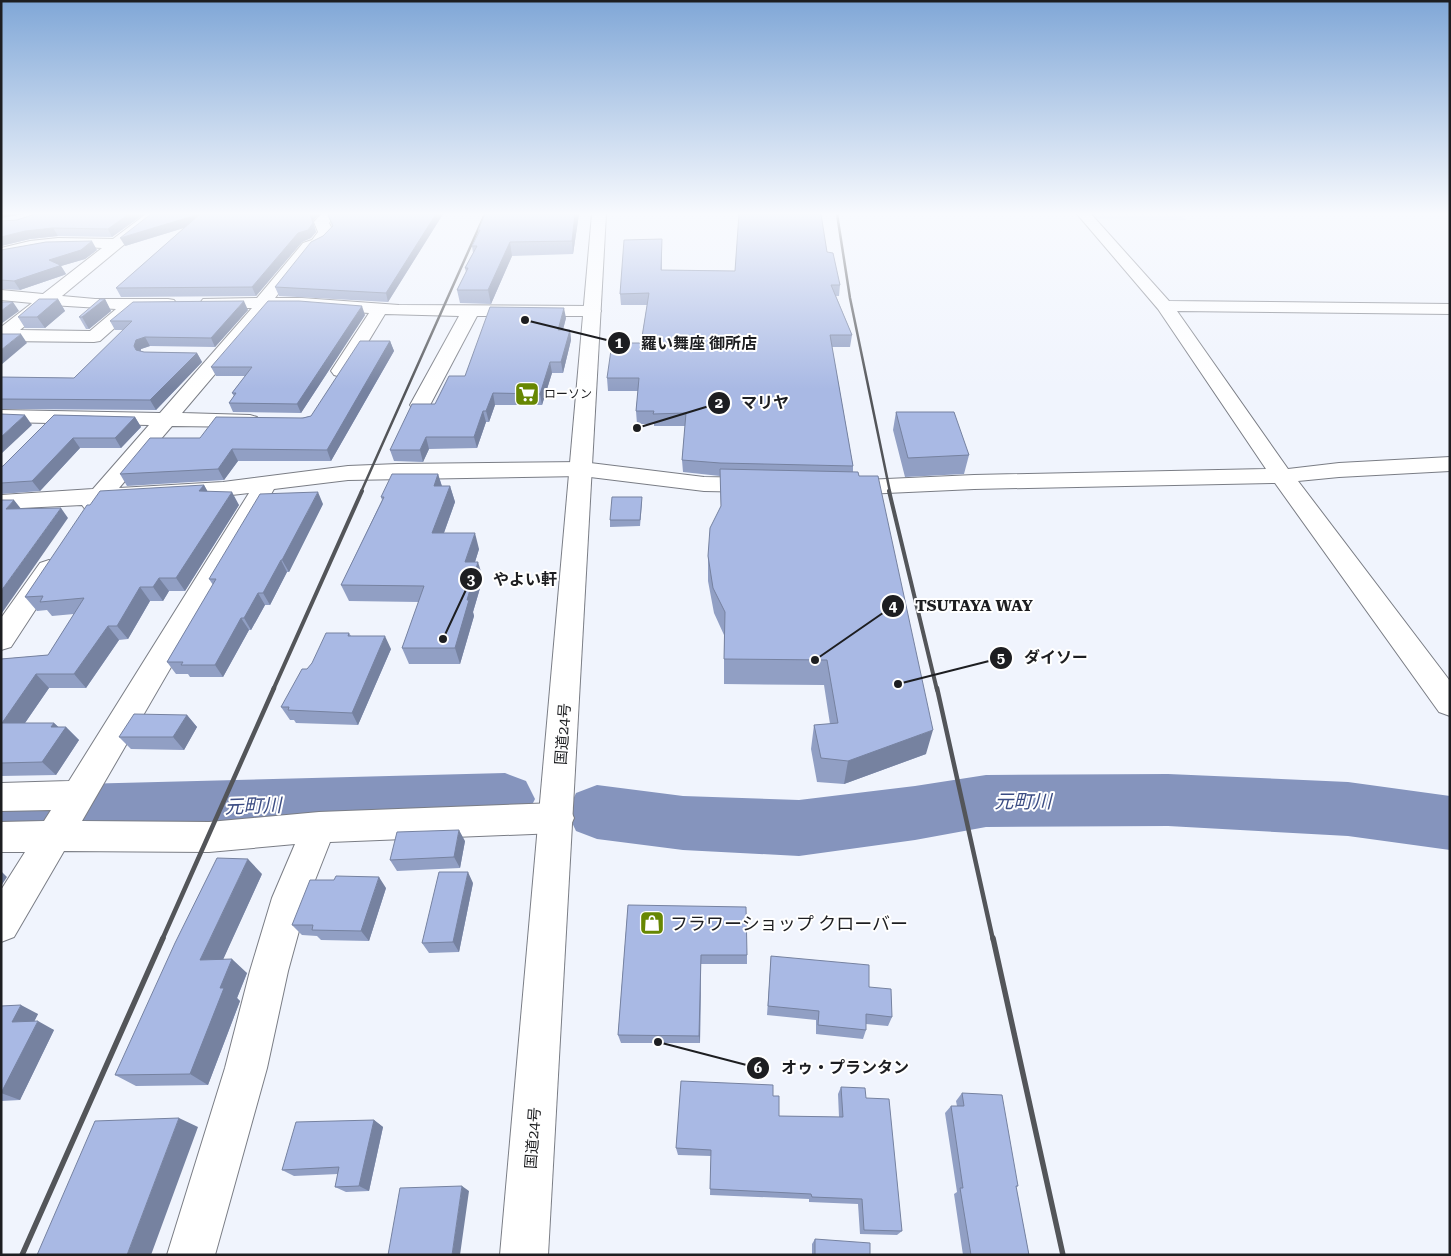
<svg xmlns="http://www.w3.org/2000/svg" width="1451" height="1256" viewBox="0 0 1451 1256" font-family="'Roboto Serif','Noto Sans JP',serif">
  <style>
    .green { fill: #d1dcf9 }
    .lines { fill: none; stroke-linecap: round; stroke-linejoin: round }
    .river { fill: #8594bd; fill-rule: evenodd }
    .minor-casing { stroke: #7a7d85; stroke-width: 2 }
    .highway-casing { stroke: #7a7d85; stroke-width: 2 }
    .minor { fill: #fff; fill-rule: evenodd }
    .highway { fill: #fff; fill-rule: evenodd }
    .rail-far3 { stroke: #535559; stroke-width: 2.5 }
    .rail-far2 { stroke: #535559; stroke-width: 4 }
    .rail-far1 { stroke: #535559; stroke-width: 4.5 }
    .rail { stroke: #535559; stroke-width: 5.5 }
    .wall { fill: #919fc4 }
    .shaded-wall { fill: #7682a0 }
    .building { fill: #a9b9e4; stroke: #7682a0 }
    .labels { text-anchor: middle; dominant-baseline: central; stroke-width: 4; stroke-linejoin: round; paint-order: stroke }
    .far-poi-label { font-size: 12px; fill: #1d1e21; stroke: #fff; text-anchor: start }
    .street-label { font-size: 15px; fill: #1d1e21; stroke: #fff }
    .near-poi-label { font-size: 18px; fill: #1d1e21; stroke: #fff; text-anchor: start }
    .near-water-label { font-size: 19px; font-style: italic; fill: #3b4c83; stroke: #fff }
    .leader { fill: none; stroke: #1d1e21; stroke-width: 2 }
    .callout-dot { fill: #1d1e21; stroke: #fff; stroke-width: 2 }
    .mark-label { font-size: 15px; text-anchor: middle; font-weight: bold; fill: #fff }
    .callout-label { font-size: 16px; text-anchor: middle; font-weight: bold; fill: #1d1e21; stroke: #fff; stroke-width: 4; stroke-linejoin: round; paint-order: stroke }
  </style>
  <rect width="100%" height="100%" fill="#f0f4fd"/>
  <path class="green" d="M1084,214h96l6,6 -97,-1z"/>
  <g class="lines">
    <path class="river" d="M505,773l21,8 9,18 -9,18 -21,8 -504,15v-54z
      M1168,774l180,8 102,14v54l-102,-14 -180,-10 -182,1 -71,13 -116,16 -116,-6 -86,-11 -21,-8 -9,-19 9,-19 21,-8 86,11 116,4 116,-14 71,-11z"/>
    <defs>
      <path id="minor" d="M146,214h15l-99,82 33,3h73l6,1 3,4 -3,4 -38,1 -36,32 -6,1 -93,-1v-14l31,-24 -31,-3v-10l42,4 59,-46c-35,-3 -67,1 -101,10v-10l29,-7 28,-3 55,1zM51,305l65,4 -26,22 -70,-1z
        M321,214h15l-7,9 5,10 -12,13 -9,3 -38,49h27l97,7 193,1 6,1 3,4 -3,4 -6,1h-115l-47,89 -3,4 -7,2 -7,-2 -3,-4 49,-89 -74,-2 -37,61 -7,2 -7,-2 -3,-4 38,-58 -67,-5h-31l-89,105 68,2 7,2 3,4 -3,4 -7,2 -78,-1 -53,62 104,-6 125,-16 50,-2 184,-2 122,15 53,1 8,2 3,5 -3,5 -8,2 -53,-1 -122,-15 -234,4 -74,9 -192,332 127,1 110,-10 238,-9 12,4 5,11 -5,11 -12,4 -227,9 -22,56 -20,73 -21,97 -52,187h-48l58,-187 25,-97 22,-73 23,-54 -86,8 -145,-1 -50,86 -13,5v-52l24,-38h-24v-30l43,-1 7,-11 -50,1v-28l68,-2 180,-288 -26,3 -116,7c-7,8 -12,9 -22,6l-3,-4 -81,4v-14l92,-6 56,-64 -148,-3v-12l159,3 92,-105h-43l-6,-1 -3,-4 3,-4 54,-1 46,-55 9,-3 6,-8 -4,-10z
        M1077,214h14l78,87 281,3v10l-273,-3 111,158 51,-6 111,-6v14l-111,6 -41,4 152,200v35l-11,-4 -164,-229 -301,6 -131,6 -8,-2 -4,-5 4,-5 8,-2 131,-6 292,-6 -108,-160z
        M49,560l9,3 4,6 -51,78 -10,3v-32l39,-55z"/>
      <path id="highway" d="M592,214h14l-58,1041h-48z"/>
    </defs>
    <use href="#minor" class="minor-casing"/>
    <use href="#highway" class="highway-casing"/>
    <use href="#minor" class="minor"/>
    <use href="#highway" class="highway"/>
    <path class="rail-far3" d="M837,214l13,84 40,194
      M361,492l124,-278"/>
    <path class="rail-far2" d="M889,491l48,199
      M273,690l89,-199"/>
    <path class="rail-far1" d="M937,688l56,252
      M162,940l112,-252"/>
    <path class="rail" d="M993,938l70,317
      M22,1255l141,-317"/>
  </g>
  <path class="wall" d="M35,214h109l-32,23 -54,-1 -28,3 -29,7v-25l16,-1z
    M151,214h168l-6,7 3,11 -5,6 -9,4 -46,54 -135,1 -5,-9 68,-60 -59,18z
    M330,214h113l-55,88 -109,-6 -4,-9 57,-61 -4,-11z
    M579,214l-6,40 -61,2 -21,48 -31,-1 -3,-13 9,-18 -1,-4 8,-15 -1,-7 6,-14v-2z
    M662,239v31l73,1 92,-19 13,33 -1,11h-3l16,39 -2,12h-18l21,119v6l73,282 -82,30 -27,-2 -6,-33 3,-24 16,-1 -6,-39 -100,-1v-49l-10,-22 -6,-32v-25l13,-49 -1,-31 -37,-4 -1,-12 3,-34h-31v-2h-17l-1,-13 2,-20h-30l-1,-13 34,-35 6,-38h-26l-1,-11z
    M1,250h96l-12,9 -24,7 5,8 -2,1 -44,15 -19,-1z
    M58,299l7,12 -20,17h-20l-7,-11z
    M105,299l6,12 -22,18h-3l-7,-12z
    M248,310l-33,37 -65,-1 -9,3v2l3,1 53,1 5,9 -46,48 -155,-1v-32l73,1 49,-48h-8l-5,-9z
    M365,315l-64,98 -68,-1 -4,-9 5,-7 -2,-3 13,-17h-29l-5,-9z
    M566,318l-3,12h7l1,10 -8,33h-11l-10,32h-47l-6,17h-3l-9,26 -48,1 -6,13 -29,-1 -4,-11 75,-74z
    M390,341l4,10 -63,110h-93l-14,19 -97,6 -7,-12 80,-36 111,-22z
    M896,412l73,43 -5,19 -59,3 -12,-47z
    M54,415l81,2 6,10 -20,21h-41l-40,43 -39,3v-27l2,-1z
    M438,474l4,12h8l5,16 -11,31 35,16 -4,13 8,16 -10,34 1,4 -14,48h-51l-7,-16 17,-46 -70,-1 -8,-16 41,-85 -1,-3z
    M204,485l3,6 32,14 -54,86h-16l-6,10h-13l-22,38 -9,1 -33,48h-37l-24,35h29l4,4h8l13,13 -23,35 -55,1v-117l47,-4 26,-41 -22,2 -5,-6 -10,1 -12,-14 65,-92z
    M642,503l-2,23 -30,1v-7z
    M323,504l-34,68h-2l-17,33h-5l-14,25h-2l-26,47h-33l-2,-3h-12l-9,-12 46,-77 -4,-6z
    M349,633l2,3 40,13 -33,76 -62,-2 -2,-3h-4l-9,-13 26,-38z
    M187,715l10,12 -13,23 -53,-1 -12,-12z
    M465,841l-5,27 -63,3 -7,-11z
    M262,874l-39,85 24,14 -10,25 3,3 -32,84 -72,1 -21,-11z
    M473,883l-14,69 -30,1 -7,-10z
    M386,888l-17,53 -48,-1 -4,-4 -15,-1 -10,-10z
    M628,905l119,50v9h-46l-1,79h-79l-3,-8z
    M771,956l98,31 23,30 -4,9 -22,-2v6l-3,9 -47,-5v-14l-49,-5z
    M1,1006l37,8 -4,8 20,8 -34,70 -19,1z
    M841,1087l25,11 36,133 -5,4 -37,-1 -2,-30 -49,-2v-3l-99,-4 1,-39 -33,-1 -2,-7 97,-52 6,20 60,1 -1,-23z
    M962,1093l56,93 -2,1 13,68h-66l-9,-61 3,-2 -12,-79 6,-7h6l-1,-5z
    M374,1120l9,7 -14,64 -23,1 -11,-5 3,-13 -44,2 -12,-6z
    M815,1239l55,16h-58v-11z"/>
  <path class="shaded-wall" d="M1,214h23l-23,4z
    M129,214h15l-32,23 -4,-8z
    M200,214l3,8 -78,24 -5,-8z
    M310,214h9l-6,7 3,11 -5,6 -9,4 -46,54 -4,-9 46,-54z
    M436,214h7l-55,88 -2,-9z
    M575,214h4l-6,40 -1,-13z
    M53,228l5,8 -28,3 -29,7v-9l24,-6z
    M92,241l5,9 -12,9 -24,7 5,8 -2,1 -44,15 -6,-9 35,-21z
    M510,242l2,14 -21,48 -3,-14z
    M58,299l7,12 -20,17 -8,-11z
    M105,299l6,12 -22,18 -7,-12z
    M244,301l4,9 -33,37 -4,-9z
    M13,302l6,9 -18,13v-13z
    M362,306l3,9 -64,98 -4,-9z
    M564,308l2,10 -6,22 -2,-10z
    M570,330l1,10 -8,33 -2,-11z
    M21,334l6,9 -26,22v-15z
    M145,337l5,9 -9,3 -2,6 -5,-9 2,-6z
    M390,341l4,10 -63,110 -4,-11z
    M197,353l5,9 -46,48 -6,-10z
    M550,362l2,11 -10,32 -2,-11z
    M493,393l2,12 -6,17 -3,-11z
    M483,411l3,11 -9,26 -3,-11z
    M25,415l7,10 -31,29v-17z
    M135,417l6,10 -20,21 -6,-10z
    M426,437l3,12 -6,13 -3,-12z
    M73,438l7,10 -40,43 -8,-10z
    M232,449l6,12 -14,19 -6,-11z
    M438,474l5,16 -9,-4z
    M204,485l8,14 -13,-8z
    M450,486l5,16 -17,47 -6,-16z
    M232,492l7,13 -54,86 -9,-13z
    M318,492l5,12 -34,68 -7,-12z
    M14,500l8,10 -16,-1z
    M61,508l7,10 -66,95 -1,-1v-21z
    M475,533l4,16 -9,29 -5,-16z
    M281,560l6,12 -17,33 -7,-12z
    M478,562l5,16 -10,34 1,4 -14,48 -5,-16 12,-48z
    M159,578l10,13 -6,10 -10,-14z
    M140,587l10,14 -22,38 -11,-13z
    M258,593l7,12 -14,25 -7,-12z
    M241,618l8,12 -26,47 -8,-12z
    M108,626l11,14 -33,48 -12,-14z
    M385,636l6,13 -33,76 -6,-12z
    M36,674l13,14 -33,48 -14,-13z
    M187,715l10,12 -13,23 -11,-13z
    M54,723l9,8 3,-4 13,13 -23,35 -14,-13 9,-35z
    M933,730l-7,24 -82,30 4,-23z
    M459,830l6,11 -5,27 -6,-11z
    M248,859l14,15 -45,99 -17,-13z
    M1,871l6,6 -6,9z
    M468,872l5,11 -14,69 -6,-10z
    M379,877l7,11 -17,53 -8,-10z
    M701,955v9l-1,79 -1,-7z
    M232,959l15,14 -10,25 3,3 -32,84 -18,-11 30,-86z
    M21,1005l17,9 -9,17 -17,-9z
    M38,1021l16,9 -34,70 -19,-7z
    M179,1118l19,9 -47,128h-24z
    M374,1120l9,7 -14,64 -10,-5z
    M462,1186l7,5 -9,64h-8z"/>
  <path class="building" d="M35,214h94l-21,15 -55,-1 -28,3 -24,6v-16l16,-1z
    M151,214h159l3,9 -5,7 -10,3 -46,54 -136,1 84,-74 -80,24z
    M330,214h106l-50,79 -111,-6 36,-45 12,-6 10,-10 -5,-11z
    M485,214h90l-3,27 -62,1 -22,48h-31l11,-22h-3l12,-22h-5l8,-16h-2z
    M739,214h82l6,38 6,1 7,32h-9l21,50h-22l23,131 -133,-3 -38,-3 4,-47 -33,1 1,-3h-18l3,-33h-32l5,-35h29l8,-50 -29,1 4,-54 38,-1 -1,31 74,1z
    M92,241l-11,9 -32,10 11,5 -1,1 -45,15 -13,-1v-30l45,-8z
    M39,299h19l-21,18h-19z
    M100,299h5l-23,18h-3z
    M244,301l-33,37 -66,-1 -9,3 -2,6 2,4 8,2 53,1 -47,47 -149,-1v-22l73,1 58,-57h-22l23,-19z
    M268,301h31l63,5 -65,98 -68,-1 7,-10h-4l20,-26h-41z
    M1,302h12l-12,9z
    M490,307l74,1 -6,22h12l-9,32h-11l-10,32 -47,-1 -7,18h-3l-9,26h-48l-6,13h-30l22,-46h23l14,-28h16z
    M1,334h20l-20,16z
    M360,341h30l-63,109 -95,-1 -14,20 -98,5 30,-36h50l16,-21 87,1 8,-2z
    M896,412h58l15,43 -61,3z
    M1,414l24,1 -24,22z
    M54,415l81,2 -20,21h-42l-41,43 -31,2v-16l2,-1z
    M720,469l138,3 1,4h19l55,254 -85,31 -27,-3 -7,-33 24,-2 -11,-63 -103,-1 1,-47 -12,-24 -5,-32 2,-28 11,-22z
    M392,474h46l-4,12h16l-18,47h43l-10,29h13l-11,38h2l-14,48h-53l22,-62 -83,-1 43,-88h-3z
    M204,485l-5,6 33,1 -56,86h-17l-6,9h-13l-23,39h-9l-34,48h-38l-34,49h52l-3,4h15l-24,35 -41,1v-104l47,-4 36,-57 -44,4 3,-6 -18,1 62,-92h3l10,-14z
    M318,492l-36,68h-1l-18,33h-5l-14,25h-3l-26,47h-34l2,-3h-16l49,-83h-7l51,-85z
    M612,497h30l-2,23h-30z
    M1,500h13l-8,9 55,-1 -60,83z
    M326,633h23l-1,3h37l-33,77 -64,-3 1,-3h-8l21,-38h5l5,-6z
    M134,714l53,1 -14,22h-54z
    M459,830l-5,27 -64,3 7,-28z
    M217,858l31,1 -48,101 32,-1 -12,29h4l-34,86 -75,1 60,-132z
    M439,872h29l-15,70 -31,1z
    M336,876l43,1 -18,54 -49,-1 1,-5h-21l18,-45h24z
    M628,905l118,2 1,48h-46l-2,81 -81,-1z
    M771,956l98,9v22l22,2 1,28 -26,-3v16l-48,-5 1,-14 -51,-5z
    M21,1005l-9,17 26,-1 -37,72v-87z
    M681,1081l92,4v11h6v20l64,1 -2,-30 24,1 1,10 23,1 13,132 -38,-1 -2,-31 -50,-2 -1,-3 -101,-5 1,-39 -35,-2z
    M962,1093l40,2 16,91h-2l13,69h-58l-11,-67h3l-12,-82h13z
    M179,1118l-52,137h-90l58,-134z
    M374,1120l-15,66 -24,1 4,-20 -57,3 14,-48z
    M462,1186l-10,69h-64l12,-67z
    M815,1239l55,4v12h-55z"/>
  <linearGradient id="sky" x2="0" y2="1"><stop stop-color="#80a7d7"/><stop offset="0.55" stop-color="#f8fafe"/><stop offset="1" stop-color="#f8fafe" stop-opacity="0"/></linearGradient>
  <rect width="1451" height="389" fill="url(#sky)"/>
  <defs>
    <symbol id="supermarket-square" viewBox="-11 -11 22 22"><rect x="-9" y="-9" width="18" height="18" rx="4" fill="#678702" stroke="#fff"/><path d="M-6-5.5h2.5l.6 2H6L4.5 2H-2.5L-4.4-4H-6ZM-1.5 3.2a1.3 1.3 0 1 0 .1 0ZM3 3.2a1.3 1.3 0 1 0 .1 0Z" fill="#fff"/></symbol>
    <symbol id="shop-square" viewBox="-11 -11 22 22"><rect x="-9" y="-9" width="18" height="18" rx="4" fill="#678702" stroke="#fff"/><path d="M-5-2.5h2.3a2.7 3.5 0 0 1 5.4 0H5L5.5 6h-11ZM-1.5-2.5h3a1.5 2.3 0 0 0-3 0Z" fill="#fff"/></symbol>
  </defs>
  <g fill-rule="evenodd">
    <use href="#supermarket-square" x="513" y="380" width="28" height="28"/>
    <use href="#shop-square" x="638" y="909" width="28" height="28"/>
  </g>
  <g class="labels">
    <g class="far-poi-label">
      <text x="544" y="394">ローソン</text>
    </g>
    <g class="street-label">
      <text transform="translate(563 734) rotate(-86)">国道24号</text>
      <text transform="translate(533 1138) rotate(-86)">国道24号</text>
    </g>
    <g class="near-poi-label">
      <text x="670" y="923">フラワーショップ クローバー</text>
    </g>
    <g class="near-water-label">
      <text x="1023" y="801">元町川</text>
      <text transform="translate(253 806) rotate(-2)">元町川</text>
    </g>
  </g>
  <path class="leader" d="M525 320L619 343M637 428L719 403M443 639L471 579M815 660L893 606M898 684L1001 658M658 1042L758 1068"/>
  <g class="callout-dot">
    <circle cx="525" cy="320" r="5"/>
    <circle cx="637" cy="428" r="5"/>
    <circle cx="443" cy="639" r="5"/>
    <circle cx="815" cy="660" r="5"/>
    <circle cx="898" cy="684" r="5"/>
    <circle cx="658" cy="1042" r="5"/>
    <circle cx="619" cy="343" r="12"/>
    <circle cx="719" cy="403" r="12"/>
    <circle cx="471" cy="579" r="12"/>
    <circle cx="893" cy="606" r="12"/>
    <circle cx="1001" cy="658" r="12"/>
    <circle cx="758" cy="1068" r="12"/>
  </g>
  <g class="mark-label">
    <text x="619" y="348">1</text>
    <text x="719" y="408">2</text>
    <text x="471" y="585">3</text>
    <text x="893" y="611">4</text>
    <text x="1001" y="663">5</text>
    <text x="758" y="1073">6</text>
  </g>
  <g class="callout-label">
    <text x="699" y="349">羅い舞座 御所店</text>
    <text x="765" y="408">マリヤ</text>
    <text x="525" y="585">やよい軒</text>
    <text x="974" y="611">TSUTAYA WAY</text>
    <text x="1056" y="663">ダイソー</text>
    <text x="845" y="1073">オゥ・プランタン</text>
  </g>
  <rect width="1451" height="1256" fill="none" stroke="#1d1e21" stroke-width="5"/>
</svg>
